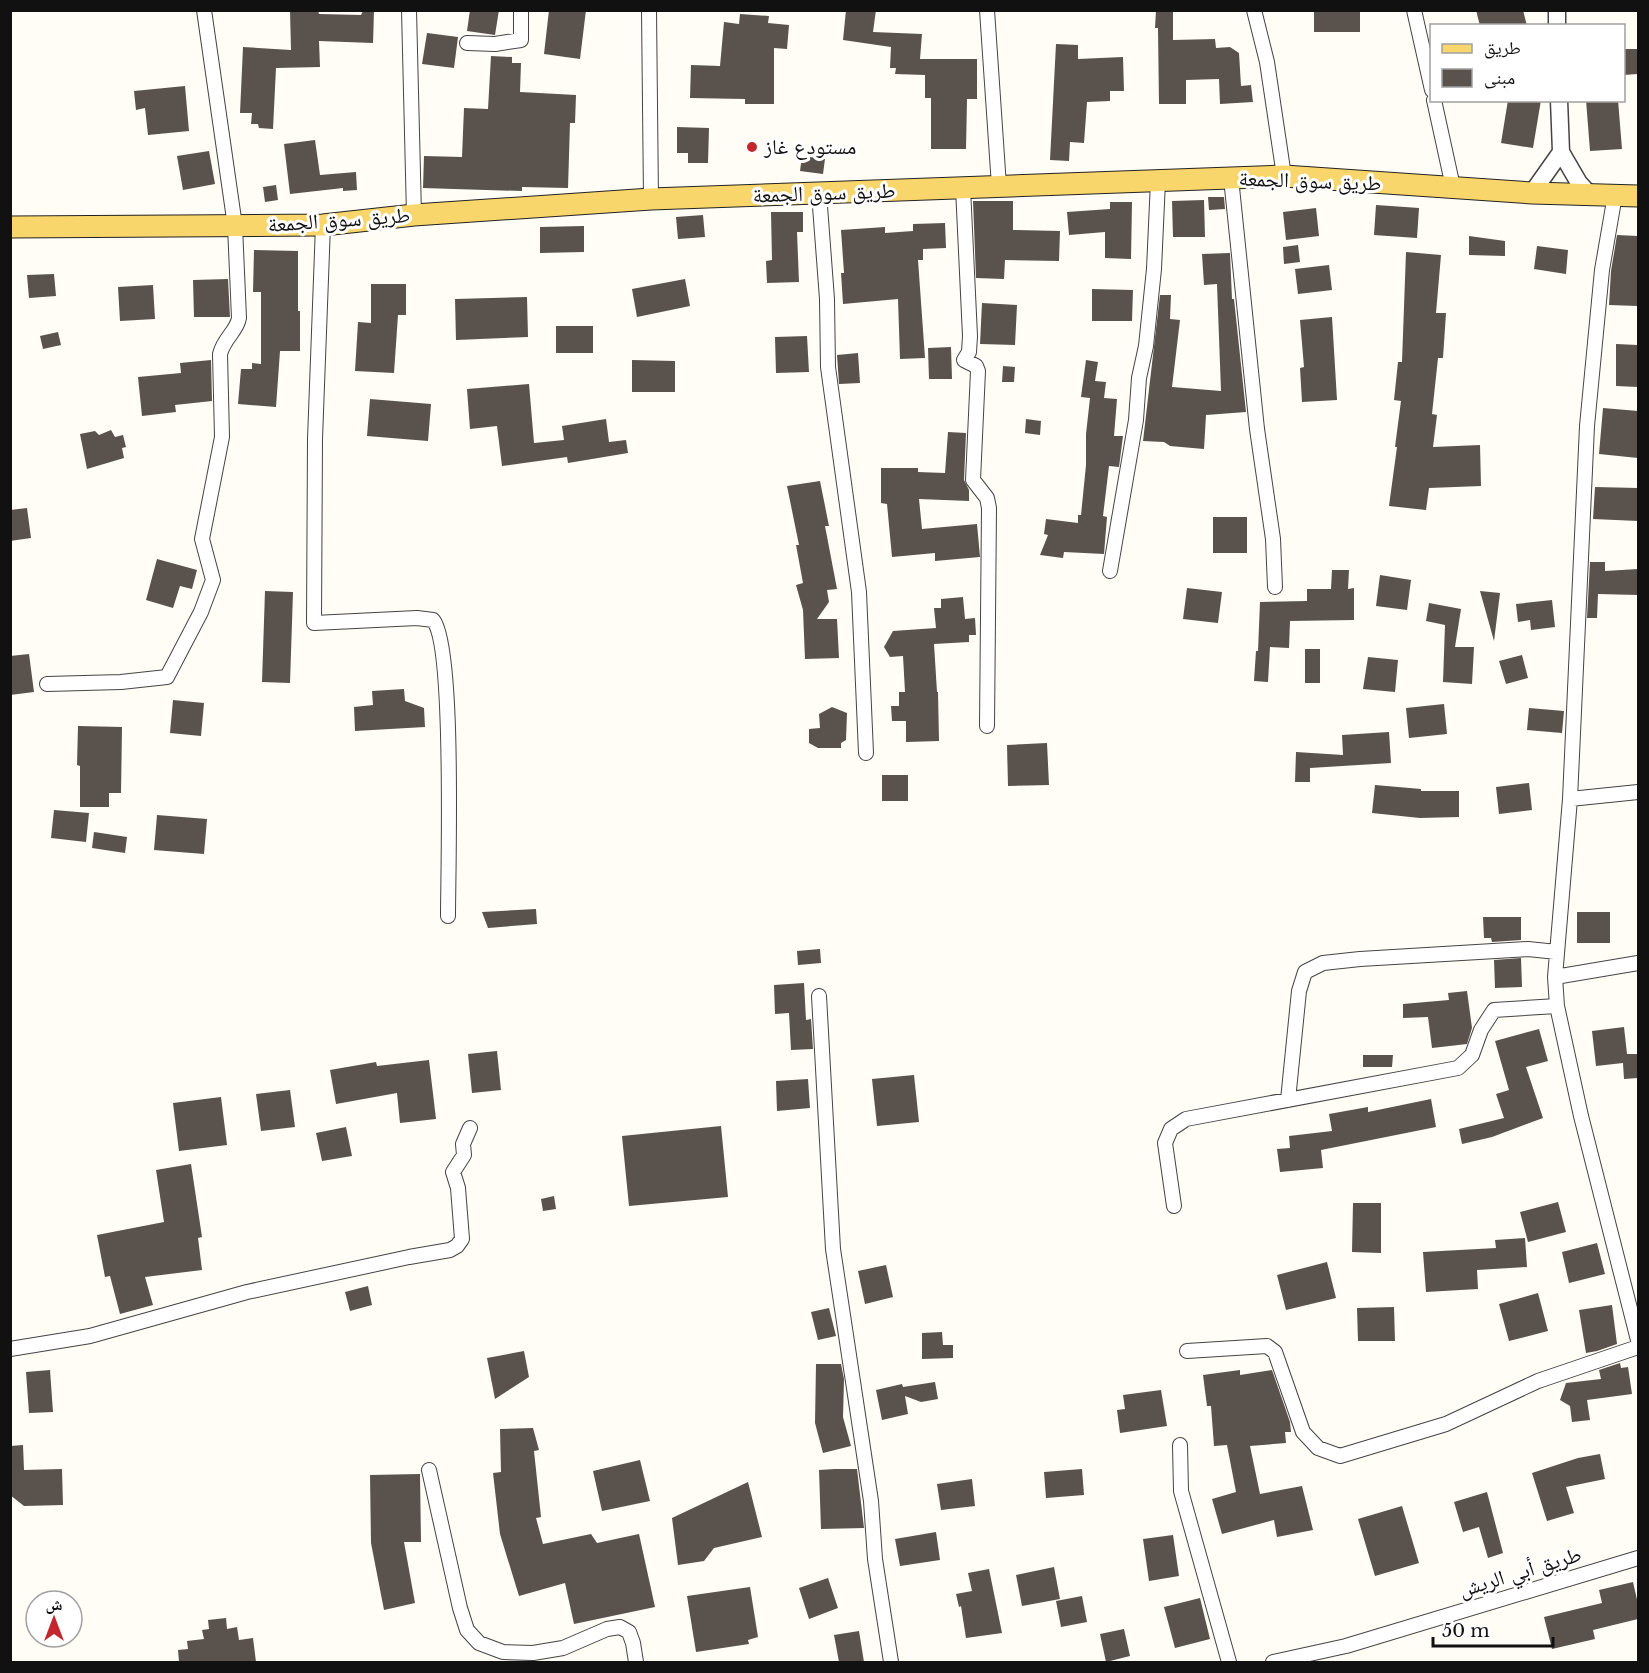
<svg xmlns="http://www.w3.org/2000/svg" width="1649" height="1673" viewBox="0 0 1649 1673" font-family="'Libre Baskerville','Noto Naskh Arabic',serif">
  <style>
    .building { fill: #5a524d }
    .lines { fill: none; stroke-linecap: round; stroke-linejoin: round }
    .minor-casing { stroke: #444; stroke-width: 16 }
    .tertiary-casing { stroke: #444; stroke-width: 19 }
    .primary-casing { stroke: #222; stroke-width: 23 }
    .minor { stroke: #fff; stroke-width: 14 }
    .tertiary { stroke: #fff; stroke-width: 16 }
    .primary { stroke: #f9d66b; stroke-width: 21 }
    .poi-dot { fill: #c4262e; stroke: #fff; stroke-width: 2 }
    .labels { text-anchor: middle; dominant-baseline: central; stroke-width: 6; stroke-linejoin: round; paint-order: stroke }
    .poi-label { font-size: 21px; fill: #111; stroke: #fff; text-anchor: start }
    .street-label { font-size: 21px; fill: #111; stroke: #fff }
  </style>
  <rect width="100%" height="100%" fill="#fffdf5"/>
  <path class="building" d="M290,10h28l1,4 42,1 2,-4h11l-1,32 -54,-2 1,26 -44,1 -3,61 -14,-1 -1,-4h-7l1,-11h-12l3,-66 48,3z
    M470,10h29l-4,25 -28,-4z
    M549,10h37l-6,49 -36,-5z
    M846,10h30l-3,22 49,2 -2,25h57v40h-10l-1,50h-35v-51h-6v-23l-30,-1 1,-6h-6l1,-21 -48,-7z
    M1156,10h17v30l42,-1 1,9 14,-1 9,6 2,33 10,-1 2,17 -33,2 -1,-25 -33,1v24h-27l-1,-76h-3z
    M1314,10h46v22h-46z
    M1476,10h47l4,16h-47z
    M740,14l29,2 -1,7 21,2 -2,24 -13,-1v56h-29v-5l-55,-1 1,-33 29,1 4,-44 15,2z
    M427,33l31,4 -4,31 -32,-4z
    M1056,44l22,1v14l45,-2 1,34h-14v10l-23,1 -3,41 -14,-1 -1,19 -19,-1z
    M1623,49h15v25l-15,1z
    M491,56l21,1v6h9l-1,29 56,3 -1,28h-5l-2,65 -46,-1v4l-99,-3 1,-32 38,1 2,-49 24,1z
    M185,86l4,45 -41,4 -3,-27 -9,2 -2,-19z
    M1508,100h33l-8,48 -32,-5z
    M1586,100h32l4,49 -32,2z
    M677,127l32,1 -1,35h-20v-10h-11z
    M315,140l5,35 36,-3 1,18 -14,1v-3l-53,6 -6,-50z
    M209,151l6,33 -32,6 -6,-34z
    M802,156l23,3 -2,15 -23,-3z
    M276,185l2,15 -13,2 -2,-15z
    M1208,197h16l1,12 -16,1z
    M1204,200l1,37h-32l-1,-36z
    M973,201h40v29l47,1 -1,30 -54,-1 -1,19 -28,-1z
    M1110,202h22l-1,57 -26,-1v-26l-36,3 -2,-23 43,-3z
    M1376,205l43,3 -2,30 -43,-3z
    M1316,208l3,28 -33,4 -3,-28z
    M771,212h32v20h-6l2,50 -32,1 -1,-22 6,-1z
    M703,215l2,22 -27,2 -2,-22z
    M945,223l1,25 -23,1v11h-5l7,98 -25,1 -2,-60 -55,5 -2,-31h3l-3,-43 44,-3v6l28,-2v-7z
    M584,226v26l-44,1v-26z
    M1617,235l21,1v70l-29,-1 2,-34z
    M1469,236l36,5v15l-36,-1z
    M1298,245l2,17 -16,2 -1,-17z
    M1537,246l31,4 -2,24 -32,-5z
    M254,250l44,1v60h2v40h-20l-4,56 -38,-3 3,-35h11v-6l9,1v-72h-8z
    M1406,252l35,3 -5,58h10l-3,45h-5l-6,56 5,1 -4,32 47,-2 1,41 -52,2 -3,22 -37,-4 8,-59h-2l6,-46 -7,-1 4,-38h4z
    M1230,253l2,46h2l12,113 -40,3 -2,34 -34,-3 -6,-4 -21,-1 17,-146h11l-1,24 10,1 -8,67 49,4 -4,-107 -13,1 -2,-31z
    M1329,265l3,25 -34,4 -3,-25z
    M54,274l2,22 -27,2 -2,-23z
    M228,279l2,38h-36l-1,-37z
    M685,279l5,27 -53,11 -5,-28z
    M371,284h35v31h-8l-4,58 -39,-2 3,-49 13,1z
    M153,285l2,34 -35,2 -2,-34z
    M1092,289l41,1 -1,31h-40z
    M527,297l1,40 -72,3 -1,-41z
    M982,303l35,2 -2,40 -35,-1z
    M1332,317l5,83 -35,2 -2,-34 4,-1 -4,-47z
    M556,326h37v27h-37z
    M58,332l3,13 -18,4 -3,-13z
    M807,336l2,36 -33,1 -1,-36z
    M1616,344l22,1v42l-22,-1z
    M951,347l1,32h-23l-1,-31z
    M858,353l2,30 -21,1 -2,-29z
    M211,360l1,41 -37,4 1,7 -34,4 -4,-39 43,-4 -1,-10z
    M632,360l43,1v31h-43z
    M1086,360l12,2 -3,19 11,1 -2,16 13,1 -3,37h9l-4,31 -10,-1 -6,50 4,1 -3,37 -40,-2 -1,6 -23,-3 8,-20 -4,-1 2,-15 32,4v-8h3l5,-50v-31l4,-36 -9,-1z
    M1003,366l12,1 -1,15h-12z
    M529,384l5,59 30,-3 -2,-14 44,-7 3,23 17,-2 2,13 -60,10 -1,-6 -65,9 -5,-40 -27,3 -3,-40z
    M370,399l61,5 -3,37 -61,-5z
    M1603,408l35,3v47l-39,-4z
    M1026,419l15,2 -1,14 -15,-2z
    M111,430l4,7 8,-2 3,12 -4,1 2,10 -37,11 -7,-35 15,-3 4,4z
    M948,432l18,1 -2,47 5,10v11l-50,-2 3,30 55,-5 3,33 -45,4v-8l-43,4 -5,-53 -6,-1v-35h37v4l27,1z
    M820,481l9,45h-4l12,63 -10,1 2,12 -12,17h20l2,39 -34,1 -2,-49 -7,-25 7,-2 -7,-38h3l-12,-59z
    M1595,487l43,1v33l-45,-2z
    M27,508l4,30 -21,3v-31z
    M1213,517h34v36h-34z
    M157,559l40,11 -5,19 -12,-3 -7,22 -27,-8z
    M1590,562h15v9l33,-2v26l-40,-1 -1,24h-10z
    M1332,570h17l-1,19 6,-1v32l-64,1 -1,27 -19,-1 -2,35 -14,-1 2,-30h2l2,-49 47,-1v-12h24z
    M1380,575l31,5 -4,30 -31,-4z
    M1187,588l35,4 -4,31 -35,-4z
    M265,591l28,1 -3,91 -28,-1z
    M1480,591l20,2 -6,48z
    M963,597l2,22 10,-1 1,17h-7v7l-35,2 3,48h1l1,49 -33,1v-21h-14l-1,-15h8v-14h6l-2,-36 -13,1 -6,-10 9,-16 43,-3 -2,-20h7v-9z
    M1552,600l3,27 -24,3 -1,-10 -12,2 -2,-18z
    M1429,603l32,6 -6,38h19l-2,37 -29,-2 2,-57 -19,-4z
    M1305,649h15v34h-15z
    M29,654l5,38 -24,3v-39z
    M1522,655l6,23 -22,6 -7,-23z
    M1368,657l30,3 -3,32 -32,-3z
    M404,689l1,12 19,7 1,19 -70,4 -1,-24 19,-2 -1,-14z
    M173,700l31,3 -3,33 -31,-3z
    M1444,704l3,30 -38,4 -3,-30z
    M832,707l15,6 -1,27 -5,3v5h-23l-9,-5v-14l11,-1 -1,-14z
    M1529,708l35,3 -2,22 -35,-3z
    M78,726l44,1 -1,66h-12v14h-29v-41l-3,-1z
    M1389,732l2,31 -81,5v14h-15l1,-30 47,3 -1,-20z
    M1047,743l2,42 -41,1 -1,-41z
    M882,775h26v26h-26z
    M1529,783l3,27 -33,4 -3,-27z
    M1375,785l46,4v2h38v26l-39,1 -48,-5z
    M54,810l35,3 -3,29 -35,-4z
    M157,815l50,4 -3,35 -50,-4z
    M94,832l33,5 -2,16 -33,-5z
    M536,909l1,15 -49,4 -6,-16z
    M1577,912h33v31h-33z
    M1483,917h38v23l-29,2 -1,-4h-7z
    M820,949l1,14 -23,2 -1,-14z
    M1521,958l1,29 -27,1 -1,-28z
    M804,983l2,37 5,-1 2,30 -22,1 -2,-37 -14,1 -1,-29z
    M1467,991l5,37 -5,16 -35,4 -4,-31 -25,1v-14l46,-4 -1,-7z
    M1624,1027l3,27h11v24l-14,1 -1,-16 -27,3 -4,-35z
    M1539,1029l9,32 -22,6 17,51 -51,19 -30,7 -3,-15 45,-11 -8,-24 13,-4 -14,-49z
    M497,1051l4,39 -29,3 -4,-39z
    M1363,1055h30l-1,12h-29z
    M429,1060l7,59 -36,4 -3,-30 -61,11 -6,-34 46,-8 1,4z
    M914,1075l5,47 -42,4 -5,-47z
    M808,1079l2,29 -33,3 -1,-30z
    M290,1090l5,37 -34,4 -5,-37z
    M221,1097l6,48 -48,6 -6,-48z
    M1431,1099l5,28 -115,23 2,18 -43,4 -3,-23 13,-1 -1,-12 43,-5 -3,-17 39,-7v5z
    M721,1126l7,71 -99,9 -7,-70z
    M346,1127l6,29 -30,5 -6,-28z
    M191,1164l11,73 -4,1 4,32 -57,7 8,28 -33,9 -10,-38 -5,1 -8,-42 67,-13 -8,-52z
    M554,1196l2,13 -13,2 -2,-12z
    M1558,1202l8,30 -38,10 -8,-30z
    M1353,1203h28v50l-29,-1z
    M1525,1238l2,29 -50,3 1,19 -52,3 -3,-40 73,-4 -1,-8z
    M1597,1243l8,31 -36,9 -7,-31z
    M1327,1262l9,36 -50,12 -9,-35z
    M886,1265l7,32 -28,7 -7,-33z
    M368,1286l4,19 -22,6 -5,-19z
    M1538,1293l10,38 -39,10 -10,-37z
    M1612,1305l5,39 -20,7 -11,2 -7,-43z
    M1394,1307l1,34h-37l-1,-33z
    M829,1308l7,28 -18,4 -7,-28z
    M942,1332l1,13h10v13l-31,1v-26z
    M524,1351l5,26 -34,22 -8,-41z
    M1620,1363l1,5 7,-1 4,27 -45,6 3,20 -18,2 -2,-16 -10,-6 6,-17 35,-4 -2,-9z
    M816,1364h25l3,15 -1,38 8,29 -28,7 -8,-30z
    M50,1370l3,42 -24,1 -3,-41z
    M1240,1370v5l32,-5 18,52 1,10h-6l1,11 -36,3 10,48 42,-8 11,44 -36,7 -3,-17 -52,14 -10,-35 24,-7 -9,-47 -13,1 -3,-40h-4l-4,-31z
    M935,1382l3,17 -17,3 -16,-6 3,18 -26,6 -6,-30 26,-6 1,3z
    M1161,1390l6,36 -47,7 -3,-23 8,-1 -2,-14z
    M533,1428l6,22 -5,1 7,66 -5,1 7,26 48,-10 6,9 42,-9 16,73 -81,17 -9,-41 -46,13 -19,-62 -7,-61 8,-1 -1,-43z
    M23,1445l1,25 38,-1 1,36 -39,1 -14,-11v-49z
    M1600,1454l5,25 -39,8 8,26 -27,8 -15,-48 46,-15z
    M640,1460l10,41 -48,10 -9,-40z
    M835,1469h22l7,59 -43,1 -2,-59z
    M1082,1469l2,26 -38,3 -2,-26z
    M420,1474l1,68h-17l11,61 -31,7 -13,-67 -1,-68z
    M972,1479l3,27 -34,4 -4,-26z
    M748,1482l14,55 -48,11 -10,13 -26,4 -6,-47z
    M1487,1492l16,61 -15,5 -9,-31 -16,5 -9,-30z
    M1402,1506l17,57 -44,13 -17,-57z
    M936,1532l4,28 -40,6 -5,-27z
    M1173,1535l6,41 -30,5 -6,-42z
    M1054,1567l6,32 -38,7 -6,-31z
    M989,1569l13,64 -36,5 -5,-32 -2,1 -3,-13 16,-3 -4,-18z
    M828,1578l10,30 -29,11 -10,-31z
    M1633,1582l5,22v15l-45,11 2,9 -43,10 -8,-32 58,-14 -3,-13z
    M750,1587l8,50 -10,3 1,4 -53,8 -9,-56z
    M1082,1596l5,26 -26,5 -5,-26z
    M1200,1598l10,41 -35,9 -11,-41z
    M226,1618l1,11 10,-2 2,13 14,-2 3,24h-77l-1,-12 10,-1 -1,-8 17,-2 -2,-9 7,-1 -1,-9z
    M1124,1629l6,27 -24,6 -6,-28z
    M859,1631l5,31h-25l-5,-27z"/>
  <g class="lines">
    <defs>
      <path id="minor" d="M409,10l5,205
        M649,10l2,189
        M987,10l12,176
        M1254,10l13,52 17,114
        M1414,10l18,80
        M467,43l28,1 26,-4v-30
        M1434,100l19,87
        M1231,178l26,251 16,110 2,48
        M963,188l7,148 -1,16 -5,8 12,6 2,5 -5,109 14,18 2,10 -2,218
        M819,193l8,106 1,68 31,225 7,161
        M1615,195l-13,75 -15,156 -17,373 -15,178 2,29 24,110 57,224
        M323,225l-8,214 -1,184 103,-5 16,2c22,25 15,251 15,296
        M1110,571l26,-151 3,-42 7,-32 8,-77 4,-88
        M47,684l74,-2 46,-5 34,-65 12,-32 -11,-41 20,-102 -2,-83c4,-16 17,-23 19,-36l-4,-92 -31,-216
        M1570,799l68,-7
        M1555,977l83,-14
        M819,996l14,253 38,252 4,58 16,103
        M1288,1100l11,-109 6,-19 18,-9 37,-4 168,-10 29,3
        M1174,1206l-9,-63 6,-14 15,-10 272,-51 14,-13 9,-25 13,-20 63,-4
        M10,1349l80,-13 157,-44 162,-35 41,-7 7,-4 5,-7 -4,-51 -5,-16 11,-17 -1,-11 7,-16
        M1187,1351l80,-5 8,6 28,80 15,16 22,8 106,-32 92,-43 100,-34
        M1180,1445l1,46 48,171
        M429,1470l31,138 7,22 12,13 24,9 30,1 30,-5 44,-19 13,-2 9,5 4,11 3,19
        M1273,1662l73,-16 292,-88"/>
      <path id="tertiary" d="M1557,10v16
        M1559,100l2,52 18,31 11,12
        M1532,193l29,-41"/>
      <path id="primary" d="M10,227l313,-2 91,-10 237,-16 633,-23 248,17 106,3"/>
    </defs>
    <use href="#minor" class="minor-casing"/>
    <use href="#tertiary" class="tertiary-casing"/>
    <use href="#primary" class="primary-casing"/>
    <use href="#minor" class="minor"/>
    <use href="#tertiary" class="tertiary"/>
    <use href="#primary" class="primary"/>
  </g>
  <circle class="poi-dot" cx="752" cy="147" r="6"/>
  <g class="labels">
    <g class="poi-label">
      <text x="764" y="147">مستودع غاز</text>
    </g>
    <g class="street-label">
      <text transform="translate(1310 181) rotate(2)">طريق سوق الجمعة</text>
      <text transform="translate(824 193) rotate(-2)">طريق سوق الجمعة</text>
      <text transform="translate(339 220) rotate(-4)">طريق سوق الجمعة</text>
      <text transform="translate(1520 1572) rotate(-17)">طريق أبي الريش</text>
    </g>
  </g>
  <rect width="1649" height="1673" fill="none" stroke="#111111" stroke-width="24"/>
  <rect x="1430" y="24" width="195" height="78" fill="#ffffff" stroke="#a0a0a0" stroke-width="1.5"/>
  <rect x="1442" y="44" width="30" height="9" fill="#f9d66b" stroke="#a0a0a0" stroke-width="1.5"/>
  <text x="1484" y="54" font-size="18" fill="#111111">طريق</text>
  <rect x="1442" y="69" width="30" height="18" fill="#5a524d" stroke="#a0a0a0" stroke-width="1.5"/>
  <text x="1484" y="84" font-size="18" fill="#111111">مبنى</text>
  <g transform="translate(54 1619)"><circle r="28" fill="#ffffff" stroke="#a0a0a0" stroke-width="1.5"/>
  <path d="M0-4.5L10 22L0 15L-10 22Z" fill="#c4262e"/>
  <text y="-9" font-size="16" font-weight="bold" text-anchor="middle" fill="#111111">ش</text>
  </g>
  <path d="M1433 1637v9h120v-9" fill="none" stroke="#111111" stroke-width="3"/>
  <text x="1442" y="1637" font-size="18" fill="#111111" stroke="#ffffff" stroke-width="4.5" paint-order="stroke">50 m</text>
</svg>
